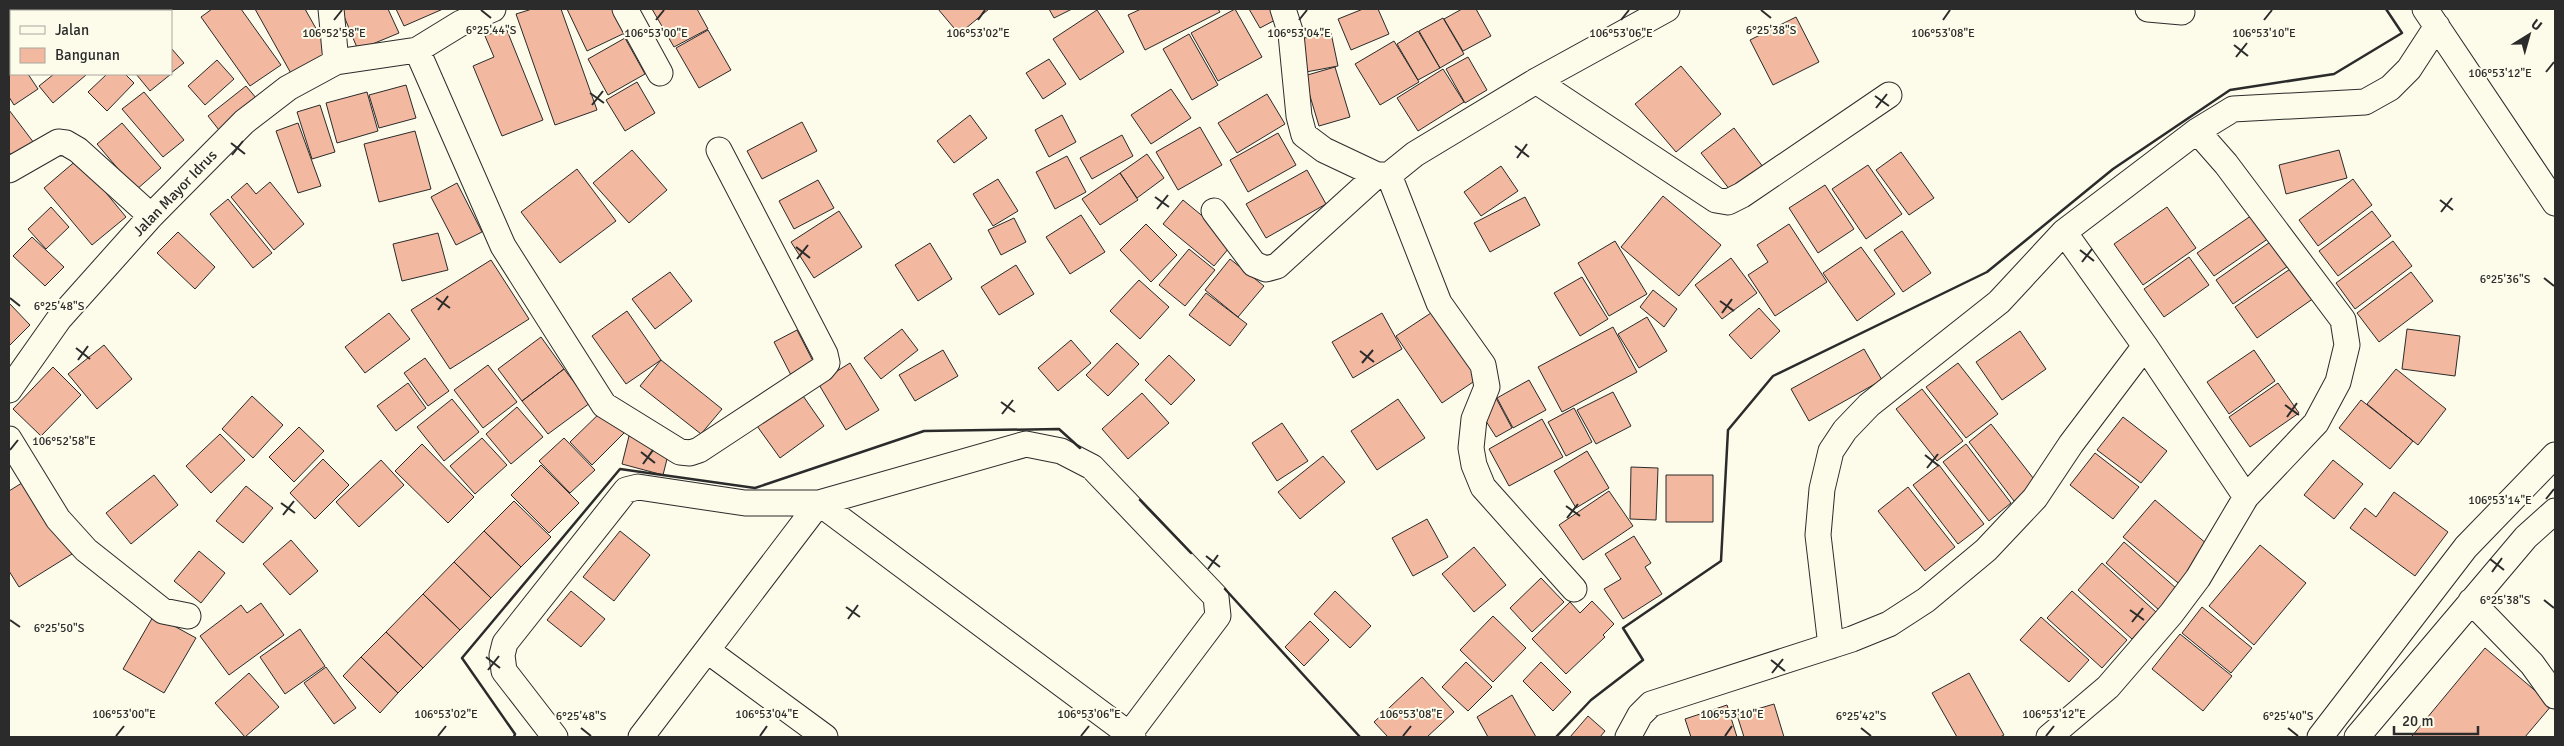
<svg xmlns="http://www.w3.org/2000/svg" width="2564" height="746" viewBox="0 0 2564 746" font-family="Signika,sans-serif">
  <style>
    .building { fill: #f2b8a0; stroke: #2b2b2b }
    .lines { fill: none; stroke-linecap: round; stroke-linejoin: round }
    .minor-casing { stroke: #2b2b2b; stroke-width: 27 }
    .minor { stroke: #fdfbea; stroke-width: 25 }
    .wall { stroke: #2b2b2b; stroke-width: 2.5 }
    .ticks { fill: none; stroke: #2b2b2b; stroke-width: 2 }
    .labels { text-anchor: middle; dominant-baseline: central; stroke-width: 4; stroke-linejoin: round; paint-order: stroke }
    .street-label { font-size: 15px; fill: #2b2b2b; stroke: #fdfbea }
    .ticks-label { font-size: 12px; text-anchor: middle; fill: #2b2b2b; stroke: #fdfbea; stroke-width: 4; stroke-linejoin: round; paint-order: stroke }
  </style>
  <rect width="100%" height="100%" fill="#fdfbea"/>
  <path class="building" d="M212,9h29l40,56 -31,21 -49,-69z
    M255,9h50l27,48 -39,20z
    M341,9h47l11,24 -41,17z
    M396,9h47l-39,17z
    M532,9h29l36,101 -42,15 -39,-111z
    M567,9h51l11,22 -42,20z
    M652,9h45l11,20 -34,18z
    M938,9h51l-30,25z
    M1049,9h23l-18,9z
    M1141,9h77l2,3 -75,38 -17,-35z
    M1235,9l27,48 -44,24 -27,-48z
    M1249,9h28l4,8 -21,11z
    M1363,9h15l11,25 -38,16 -13,-31z
    M1462,9h14l15,27 -28,15 -19,-32z
    M1097,10l27,42 -44,28 -27,-41z
    M1796,17l23,45 -46,23 -23,-45z
    M1443,18l21,36 -24,14 -21,-37z
    M506,28l37,92 -41,16 -29,-70 21,-9 -9,-21z
    M708,30l23,40 -32,18 -23,-40z
    M1418,31l22,37 -22,12 -21,-36z
    M1331,33l7,33 -32,6 -7,-33z
    M1189,34l29,51 -26,15 -29,-51z
    M625,38l20,36 -37,21 -20,-36z
    M1394,41l25,41 -39,23 -25,-41z
    M171,48l13,15 -13,10z
    M1468,57l19,33 -22,13 -19,-34z
    M1049,59l17,25 -23,15 -17,-26z
    M217,60l17,19 -29,26 -17,-19z
    M11,64v10h17l10,15 -24,16 -5,-8v-31z
    M1681,66l40,48 -45,38 -41,-48z
    M1335,67l15,50 -31,9 -15,-50z
    M1443,69l21,33 -46,29 -21,-33z
    M54,74h31l1,1 -33,28 -14,-17z
    M107,74h18l9,9 -27,28 -19,-19z
    M136,74h35l-21,17z
    M637,82l18,31 -30,18 -19,-31z
    M406,85l10,33 -37,10 -10,-33z
    M246,86l11,13 -38,31 -11,-14z
    M1171,89l20,29 -40,26 -20,-29z
    M144,92l40,48 -21,17 -41,-48z
    M367,92l11,39 -41,12 -11,-40z
    M1267,94l18,30 -48,29 -19,-30z
    M320,105l15,47 -23,7 -15,-47z
    M9,110l25,33 -20,16 -5,-7z
    M970,115l17,23 -33,25 -17,-22z
    M1062,115l14,27 -27,15 -14,-27z
    M802,122l15,29 -55,28 -15,-28z
    M122,123l39,45 -25,22 -39,-46z
    M298,123l23,63 -23,7 -22,-62z
    M1200,127l22,38 -44,25 -22,-38z
    M1734,128l32,43 -32,24 -33,-42z
    M415,131l16,58 -52,13 -15,-58z
    M1278,133l18,32 -48,27 -18,-32z
    M1122,135l11,21 -41,23 -12,-21z
    M632,150l35,40 -38,33 -36,-40z
    M2339,150l8,28 -61,16 -7,-29z
    M1901,152l33,46 -25,17 -33,-45z
    M1147,154l17,24 -27,20 -17,-25z
    M1067,156l19,36 -31,17 -19,-37z
    M78,159l48,58 -34,28 -48,-57z
    M1868,165l34,49 -36,25 -34,-50z
    M1501,166l17,25 -37,25 -17,-24z
    M577,169l39,52 -56,42 -39,-51z
    M1307,170l19,34 -60,34 -20,-34z
    M1120,173l18,27 -38,25 -18,-26z
    M998,179l20,32 -25,15 -20,-32z
    M2353,179l19,26 -54,41 -19,-26z
    M818,180l16,28 -40,21 -15,-28z
    M270,182l34,42 -30,26 -43,-53 16,-14 9,11z
    M457,183l25,49 -26,13 -25,-48z
    M1825,185l29,44 -36,24 -29,-45z
    M1663,196l58,49 -42,51 -58,-49z
    M1525,197l15,28 -50,27 -16,-29z
    M228,199l44,54 -19,15 -43,-54z
    M1183,200l51,42 -20,24 -51,-42z
    M51,207l18,20 -23,22 -18,-20z
    M2167,207l29,41 -53,37 -29,-41z
    M839,211l23,36 -48,31 -23,-36z
    M2372,211l19,25 -53,40 -19,-25z
    M2255,213l17,23 -58,40 -17,-23z
    M1081,215l24,37 -35,22 -24,-37z
    M1014,218l12,24 -25,13 -13,-25z
    M1146,224l31,31 -26,27 -31,-32z
    M1789,224l38,58 -52,34 -27,-41 20,-13 -11,-17z
    M1902,231l29,42 -28,19 -29,-42z
    M178,232l37,35 -20,22 -38,-36z
    M438,233l10,37 -46,11 -9,-37z
    M32,237l32,30 -19,19 -32,-30z
    M2273,240l18,24 -58,40 -17,-24z
    M1615,241l32,53 -38,22 -31,-53z
    M2393,241l19,25 -57,43 -19,-26z
    M930,243l22,36 -34,22 -23,-36z
    M1861,247l34,47 -38,27 -34,-48z
    M1189,249l26,21 -30,36 -26,-21z
    M2189,257l20,28 -45,32 -20,-28z
    M1731,258l26,35 -35,26 -27,-34z
    M1230,259l34,27 -26,31 -33,-27z
    M491,260l38,59 -79,50 -39,-59z
    M1016,265l18,29 -35,21 -18,-28z
    M2293,267l21,31 -57,40 -22,-31z
    M670,272l22,29 -37,28 -23,-30z
    M2411,272l22,29 -54,41 -22,-29z
    M1582,277l26,42 -28,17 -26,-43z
    M1139,280l30,27 -29,32 -30,-28z
    M1653,290l24,19 -13,18 -24,-20z
    M1206,293l41,31 -17,22 -41,-31z
    M9,303l21,22 -21,21z
    M1759,308l21,23 -29,28 -22,-24z
    M627,311l34,49 -35,24 -34,-48z
    M1434,311l45,67 -37,25 -46,-67z
    M389,313l21,26 -45,34 -20,-26z
    M1382,313l20,36 -49,29 -21,-36z
    M1647,317l20,34 -28,17 -21,-34z
    M1613,327l24,45 -75,40 -24,-45z
    M902,329l16,21 -37,29 -17,-21z
    M2407,329l53,7 -5,40 -53,-7z
    M797,330l18,35 -23,12 -18,-35z
    M2020,331l26,38 -44,31 -26,-38z
    M541,337l23,32 -42,32 -24,-32z
    M1071,340l20,23 -33,28 -20,-23z
    M1117,343l22,21 -31,32 -22,-21z
    M104,345l28,34 -35,30 -29,-35z
    M1864,349l18,31 -73,41 -18,-32z
    M943,350l15,26 -43,25 -16,-26z
    M2254,350l21,31 -46,33 -22,-32z
    M1169,355l26,25 -24,25 -26,-25z
    M425,358l24,33 -21,15 -24,-33z
    M661,360l61,49 -21,25 -61,-48z
    M850,363l29,47 -33,20 -28,-47z
    M1958,363l40,51 -32,24 -40,-51z
    M488,365l29,37 -34,26 -29,-38z
    M53,367l28,28 -40,41 -28,-27z
    M564,369l26,34 -42,31 -26,-33z
    M2396,369l50,40 -28,36 -51,-41z
    M1529,380l17,30 -33,18 -16,-30z
    M408,383l18,25 -30,23 -19,-25z
    M2278,383l21,30 -49,34 -21,-30z
    M1922,389l41,52 -26,20 -41,-52z
    M1613,392l18,34 -35,18 -19,-34z
    M801,393l23,33 -44,32 -23,-32z
    M1142,393l27,30 -41,36 -26,-30z
    M252,396l31,29 -30,33 -31,-29z
    M1496,398l16,30 -16,9 -12,-19z
    M452,399l27,33 -35,29 -27,-34z
    M1398,399l27,39 -48,32 -26,-39z
    M2361,400l52,41 -23,28 -51,-41z
    M517,407l26,30 -32,27 -25,-30z
    M606,407l22,22 -36,36 -22,-23z
    M1574,408l18,34 -26,14 -18,-34z
    M2123,417l44,34 -26,32 -44,-33z
    M1542,419l21,38 -54,29 -20,-37z
    M1282,423l26,38 -31,20 -25,-38z
    M1991,424l46,59 -23,18 -45,-59z
    M299,427l25,24 -30,31 -25,-25z
    M220,434l25,26 -34,33 -25,-27z
    M629,436l41,11 -7,28 -41,-11z
    M482,438l25,27 -32,29 -25,-28z
    M564,438l31,32 -25,23 -31,-32z
    M422,444l52,53 -26,26 -53,-52z
    M1966,444l45,59 -22,18 -46,-59z
    M1587,451l22,37 -33,20 -22,-37z
    M2095,453l44,34 -26,32 -43,-34z
    M1323,456l22,26 -45,37 -22,-27z
    M323,459l26,26 -34,34 -25,-26z
    M381,460l23,25 -45,42 -23,-25z
    M2333,460l30,24 -29,35 -30,-24z
    M541,465l38,38 -30,30 -38,-38z
    M1939,465l45,59 -26,20 -45,-59z
    M1631,467l27,1 -2,52 -26,-1z
    M154,475l24,30 -47,39 -25,-31z
    M1666,475h47v47h-47z
    M25,481l47,73 -53,33 -10,-16v-80z
    M246,486l27,22 -30,35 -27,-22z
    M1908,487l47,60 -30,24 -47,-60z
    M1609,491l24,35 -50,34 -24,-35z
    M2394,492l54,40 -33,44 -65,-48 15,-20 11,9z
    M2155,500l59,50 -31,37 -60,-50z
    M514,501l37,36 -30,30 -37,-36z
    M1427,519l21,38 -35,19 -21,-38z
    M484,531l37,36 -30,31 -37,-36z
    M620,531l30,24 -36,46 -31,-24z
    M1634,536l17,27 -6,4 17,27 -39,25 -19,-30 17,-10 -16,-25z
    M291,540l27,31 -28,24 -27,-31z
    M2124,542l53,47 -18,21 -53,-47z
    M2260,545l46,38 -52,62 -45,-39z
    M1474,547l32,38 -32,27 -32,-38z
    M199,551l26,22 -24,30 -27,-22z
    M454,562l37,36 -31,32 -37,-36z
    M2102,563l54,49 -24,27 -54,-49z
    M1541,578l23,24 -32,30 -22,-24z
    M571,591l34,28 -24,28 -34,-27z
    M1335,591l36,35 -21,22 -36,-34z
    M2072,591l55,49 -25,28 -55,-50z
    M423,594l37,36 -37,38 -37,-36z
    M1592,601l22,23 -11,11 2,2 -39,37 -34,-35 38,-37 10,11z
    M261,603l23,32 -55,40 -29,-39 41,-31 6,8z
    M2202,607l50,41 -21,25 -49,-40z
    M154,615l42,23 -32,55 -41,-24z
    M1493,616l33,32 -33,34 -33,-32z
    M2041,617l48,43 -20,22 -49,-42z
    M1310,621l19,19 -25,26 -19,-19z
    M300,629l25,37 -40,28 -25,-37z
    M386,632l37,36 -25,25 -37,-36z
    M2180,634l52,42 -29,35 -51,-42z
    M2485,648l67,57 -27,32h-111l-2,-1z
    M361,657l37,36 -18,20 -37,-37z
    M1466,662l26,25 -24,24 -26,-24z
    M1541,662l30,30 -18,19 -30,-30z
    M326,667l30,41 -22,16 -30,-41z
    M249,673l30,34 -34,30 -30,-34z
    M1969,673l35,62 -4,2h-43l-25,-44z
    M1422,677l32,35 -27,25h-39l-14,-15z
    M1512,695l24,42h-48l-11,-20z
    M1774,704l10,33h-40l-7,-22z
    M1727,705l10,32h-46l-6,-18z
    M1588,716l17,15 -5,6h-30z"/>
  <g class="lines">
    <defs>
      <path id="minor" d="M331,9l5,53
        M625,9l35,64
        M1283,9l8,25 8,82 5,19 20,15 53,25h12l50,128 44,62 4,22 -13,32 -3,29 3,17 9,22 91,102
        M2148,9l34,3
        M2425,9l130,194
        M417,50l86,196 101,159 76,47 10,1 9,-3 123,-81 5,-6 -2,-9 -106,-204
        M1536,81l180,119 12,2 14,-7 147,-100
        M9,170l49,-28 8,1 12,7 73,66
        M1389,175l26,-21 121,-73 131,-72
        M1214,211l40,53 12,5 11,-3 100,-91
        M2064,232l81,114 101,151
        M9,390l50,-71 92,-103 93,-94 44,-34 48,-26 81,-12 44,-27 32,-14
        M9,439l49,80 28,31 77,61 25,5
        M2471,601l61,63 23,32
        M1831,646l-13,-111 4,-46 9,-38 14,-21 24,-25 130,-103 65,-70 133,-101 36,-22 132,-7 25,-14 19,-19 28,-43
        M708,651l117,86
        M555,737l-51,-66 -2,-16 3,-12 121,-153 12,-3 107,16h74l207,-59 35,7 31,16 124,130 2,19 -91,121
        M641,737l178,-234 314,234
        M1628,737l12,-22 11,-11 201,-65 37,-15 37,-24 60,-50 49,-52 36,-54 74,-98
        M2049,737l59,-50 63,-73 27,-36 48,-81 70,-74 22,-41 9,-37 -4,-25 -117,-156 -29,-33
        M2320,737l146,-190 89,-92
        M2357,737l169,-200 29,-26"/>
    </defs>
    <use href="#minor" class="minor-casing"/>
    <use href="#minor" class="minor"/>
    <path class="wall" d="M1140,500l51,53
      M1225,589l135,148
      M514,737l1,-3 -53,-76 158,-189 135,19 169,-57 135,-2 21,19
      M1556,737l35,-37 52,-40 -20,-32 98,-67 7,-131 45,-54 214,-104 126,-103 117,-79 104,-16 68,-41 -16,-24"/>
  </g>
  <path class="ticks" d="M481,10l10,8M1761,10l10,8M334,20l8,-10M656,20l8,-10M978,20l7,-10M1299,20l8,-10M1621,20l8,-10M1943,20l7,-10M2264,20l8,-10M2234,45l14,11M2236,57l11,-14M2546,72l8,-10M590,93l14,10M1875,96l14,10M592,105l11,-14M1876,108l11,-14M231,143l14,11M1515,146l14,11M232,155l11,-14M1517,158l10,-14M1155,197l14,10M2440,200l13,10M1157,209l11,-14M2441,212l11,-14M796,247l14,11M2080,250l14,11M797,259l11,-14M2082,262l10,-13M2544,278l10,8M10,298l10,8M436,298l14,10M1720,301l14,10M438,310l10,-14M1722,313l10,-14M76,348l14,11M1360,351l14,11M78,360l10,-14M1362,363l11,-13M1001,402l14,10M2285,405l14,10M1002,414l11,-14M2287,417l10,-14M10,450l8,-10M641,452l14,11M1925,455l14,11M643,464l10,-14M1927,468l11,-14M2546,499l8,-10M281,503l14,10M1566,506l14,10M283,515l11,-14M1567,518l11,-14M1206,556l14,11M2490,559l14,11M1208,569l10,-14M2492,572l10,-14M2544,600l10,8M846,607l14,10M2130,610l14,10M848,619l10,-14M10,620l10,7M2132,622l11,-14M486,657l14,11M1771,660l14,11M488,670l11,-14M1772,673l11,-14M581,728l10,8M1861,728l10,8M2288,728l10,8M116,736l8,-10M438,736l8,-10M760,736l7,-10M1081,736l8,-10M1403,736l8,-10M1725,736l7,-10M2046,736l8,-10"/>
  <g class="labels">
    <g class="street-label">
      <text transform="translate(175 193) rotate(-46)">Jalan Mayor Idrus</text>
    </g>
  </g>
  <g class="ticks-label">
    <text x="491" y="34">6°25'44"S</text>
    <text x="1771" y="34">6°25'38"S</text>
    <text x="334" y="37">106°52'58"E</text>
    <text x="656" y="37">106°53'00"E</text>
    <text x="978" y="37">106°53'02"E</text>
    <text x="1299" y="37">106°53'04"E</text>
    <text x="1621" y="37">106°53'06"E</text>
    <text x="1943" y="37">106°53'08"E</text>
    <text x="2264" y="37">106°53'10"E</text>
    <text x="2500" y="77">106°53'12"E</text>
    <text x="2505" y="283">6°25'36"S</text>
    <text x="59" y="310">6°25'48"S</text>
    <text x="64" y="445">106°52'58"E</text>
    <text x="2500" y="504">106°53'14"E</text>
    <text x="2505" y="604">6°25'38"S</text>
    <text x="59" y="632">6°25'50"S</text>
    <text x="124" y="718">106°53'00"E</text>
    <text x="446" y="718">106°53'02"E</text>
    <text x="767" y="718">106°53'04"E</text>
    <text x="1089" y="718">106°53'06"E</text>
    <text x="1411" y="718">106°53'08"E</text>
    <text x="1732" y="718">106°53'10"E</text>
    <text x="2054" y="718">106°53'12"E</text>
    <text x="581" y="720">6°25'48"S</text>
    <text x="1861" y="720">6°25'42"S</text>
    <text x="2288" y="720">6°25'40"S</text>
  </g>
  <rect width="2564" height="746" fill="none" stroke="#2b2b2b" stroke-width="20"/>
  <rect x="10" y="10" width="162" height="65" fill="#fdfbea" stroke="#a9a89e"/>
  <rect x="20" y="26" width="25" height="8" fill="#fdfbea" stroke="#a9a89e"/>
  <text x="55" y="35" font-size="15" fill="#2b2b2b">Jalan</text>
  <rect x="20" y="48" width="25" height="15" fill="#f2b8a0" stroke="#a9a89e"/>
  <text x="55" y="60" font-size="15" fill="#2b2b2b">Bangunan</text>
  <g transform="translate(2529 35) rotate(37)" stroke="#fdfbea" stroke-width="4" paint-order="stroke">
  <path d="M0-4L9 19L0 12L-9 19Z" fill="#2b2b2b"/>
  <text y="-8" font-size="14" font-weight="bold" text-anchor="middle" fill="#2b2b2b">U</text>
  </g>
  <path d="M2394 726v8h84v-8" fill="none" stroke="#2b2b2b" stroke-width="2.5"/>
  <text x="2402" y="726" font-size="15" fill="#2b2b2b" stroke="#fdfbea" stroke-width="4" paint-order="stroke">20 m</text>
</svg>
